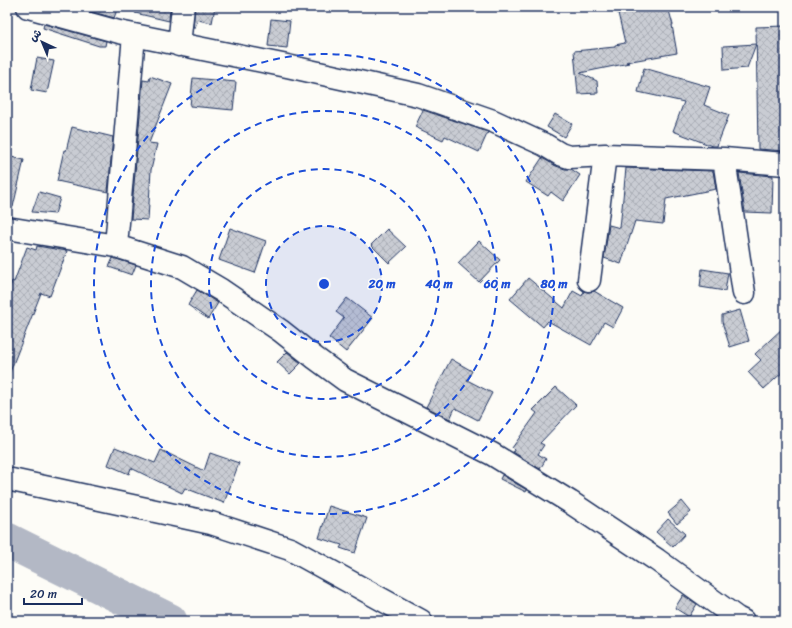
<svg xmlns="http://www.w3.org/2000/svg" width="792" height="628" viewBox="0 0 792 628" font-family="Sriracha,'Playpen Sans Arabic',sans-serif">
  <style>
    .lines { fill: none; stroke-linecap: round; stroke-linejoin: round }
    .river { stroke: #b3b8c5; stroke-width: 35 }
    .building { fill: url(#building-cross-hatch); stroke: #1b2f5e }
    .minor-casing { stroke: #1b2f5e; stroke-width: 25 }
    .major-casing { stroke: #1b2f5e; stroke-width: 25 }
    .minor { stroke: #fdfcf7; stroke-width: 22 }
    .major { stroke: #fdfcf7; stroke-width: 22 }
    .ring { fill: none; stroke: #1d4ed8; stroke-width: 2; stroke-dasharray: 7 5 }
    .centre { fill: #1d4ed8; stroke: #fdfcf7; stroke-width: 2 }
    .ring-label { font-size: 12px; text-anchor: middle; font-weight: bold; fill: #1d4ed8; stroke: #fdfcf7; stroke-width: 3; stroke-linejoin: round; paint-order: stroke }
  </style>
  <defs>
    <pattern id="building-cross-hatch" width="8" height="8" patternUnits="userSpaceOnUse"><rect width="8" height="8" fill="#c9ccd3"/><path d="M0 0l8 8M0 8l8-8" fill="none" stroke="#acb0b8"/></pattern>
  </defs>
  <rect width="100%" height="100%" fill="#fdfcf7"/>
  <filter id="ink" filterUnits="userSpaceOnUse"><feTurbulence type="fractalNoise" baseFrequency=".025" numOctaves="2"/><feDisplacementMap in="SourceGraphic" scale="8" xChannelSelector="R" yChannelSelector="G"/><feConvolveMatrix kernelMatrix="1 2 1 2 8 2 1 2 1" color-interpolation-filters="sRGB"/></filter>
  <g filter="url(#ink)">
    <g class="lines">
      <path class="river" d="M7,540l163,81"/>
    </g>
    <path class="building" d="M75,7h43l-4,11z
      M136,7h34l-1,14 -34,-8z
      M195,7h20l-3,16 -14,-3 -3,7h-2z
      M633,7h35l5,18h-1l5,28 -51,9 3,1 -49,10 17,8 1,12 -20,1 -4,-43 41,-4v-2l10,-2 -7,-30 16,-3z
      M271,19l19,2 -3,27 -19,-2z
      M44,24l62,17 -1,5h-6l-56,-18z
      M785,26v125l-27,-2 -2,-122z
      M756,44l-9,24 -23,2 -1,-24z
      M37,58l17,3 -7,32 -16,-3z
      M644,68l66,19 -6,18 25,10 -12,31h-5l-39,-15 11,-29 -46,-10z
      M150,76l22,8 -23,59 8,1 -6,26 -3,50 -17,-1 12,-139 6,1z
      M193,78l43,4 -3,28 -43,-4z
      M423,110l65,22 -9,20 -34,-16 -2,4 -28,-13z
      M555,114l17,10 -8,13 -17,-10z
      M72,127l41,10 -5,55 -51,-11 7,-31 2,1z
      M7,156l17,4 -11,47 -6,-1z
      M542,158l14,8 9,3h6l9,6 -17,26 -12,-9 -3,4 -22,-14z
      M626,168l87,3 3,18 -50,10 -3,25 -28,-3 -14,43 -17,-6 5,-33 11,3z
      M739,173l34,3 -1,37 -27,-1z
      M39,192l21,6 -5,16 -23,-2z
      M230,228l36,13 -11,32 -36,-13z
      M387,229l19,18 -17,16 -18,-18z
      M479,241l21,19 -21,22 -21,-19z
      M37,246l30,5 -17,45 -9,-3 -33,84h-1v-82l5,-14 2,1 13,-35 9,3z
      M113,258l23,7 -4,10 -23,-8z
      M702,269l26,4 -3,18 -25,-4z
      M528,278l36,30 9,-17 9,5 2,-5 4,1 6,-1 29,17 -10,19 -9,-5 -13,23 -43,-24 -5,6 -33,-28z
      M197,290l21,13 -10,16 -20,-14z
      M347,298l26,20 -27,34 -17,-14 15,-20 -8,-6z
      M740,310l9,31 -19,6 -8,-25v-7z
      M785,326v44l-21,19 -16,-17 13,-12 -6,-6z
      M287,352l14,11 -11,11 -13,-12z
      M451,359l21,12 -5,9 25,13 -14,27 -23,-12 -5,11 -24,-12z
      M556,387l20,18 -36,38 4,2 -6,9 8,5 -6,10 -27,-17 1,-2 -2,-2 25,-35 -4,-3z
      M115,447l40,16 6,-13 43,21 6,-18 29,10 -15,40 -39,-15 -3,5 -51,-25 -2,6 -21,-9z
      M502,475l25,15 -1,2 -26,-13z
      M682,501l9,11 -14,12 -9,-11z
      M329,506l38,12 -12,35 -15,-5 2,-3 -23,-7z
      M668,519l17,15 -12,13 -17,-15z
      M683,595l14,9 -8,13 -14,-9z"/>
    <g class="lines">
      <defs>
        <path id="minor" d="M28,7l91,25 168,34 131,29 75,26 52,24 15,9 9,3 36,-2 119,4 61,5
          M179,45l4,-38
          M724,159l20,134
          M7,228l109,18 66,21 39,23 60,41 34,27 30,22 147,74 78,48 87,58 80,58 6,3
          M116,246l18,-211
          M589,280l16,-125"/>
        <path id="major" d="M7,479l204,44 79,26 131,72"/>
      </defs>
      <use href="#minor" class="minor-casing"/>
      <use href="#major" class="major-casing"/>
      <use href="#minor" class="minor"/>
      <use href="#major" class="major"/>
    </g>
  </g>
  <circle cx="324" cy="284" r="58" fill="#1d4ed8" fill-opacity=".12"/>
  <g class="ring">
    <circle cx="324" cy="284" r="58"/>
    <circle cx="324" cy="284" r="115"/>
    <circle cx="324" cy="284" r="173"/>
    <circle cx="324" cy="284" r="230"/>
  </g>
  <circle cx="324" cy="284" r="6" class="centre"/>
  <g class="ring-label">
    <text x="382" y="288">20 m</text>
    <text x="439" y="288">40 m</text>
    <text x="497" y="288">60 m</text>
    <text x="554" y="288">80 m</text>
  </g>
  <rect width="792" height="628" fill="none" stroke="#fdfcf7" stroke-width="24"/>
  <rect x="12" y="12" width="768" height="604" fill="none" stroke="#1b2f5e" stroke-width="1.5" filter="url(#ink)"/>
  <g transform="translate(42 42) rotate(316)" stroke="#fdfcf7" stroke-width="3" paint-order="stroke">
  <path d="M0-3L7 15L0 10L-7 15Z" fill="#1b2f5e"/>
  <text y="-6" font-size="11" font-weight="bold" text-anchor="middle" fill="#1b2f5e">ش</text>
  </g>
  <path d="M24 598v6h58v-6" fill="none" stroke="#1b2f5e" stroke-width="2"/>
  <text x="30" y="598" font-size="12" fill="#1b2f5e" stroke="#fdfcf7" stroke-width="3" paint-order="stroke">20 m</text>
</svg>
